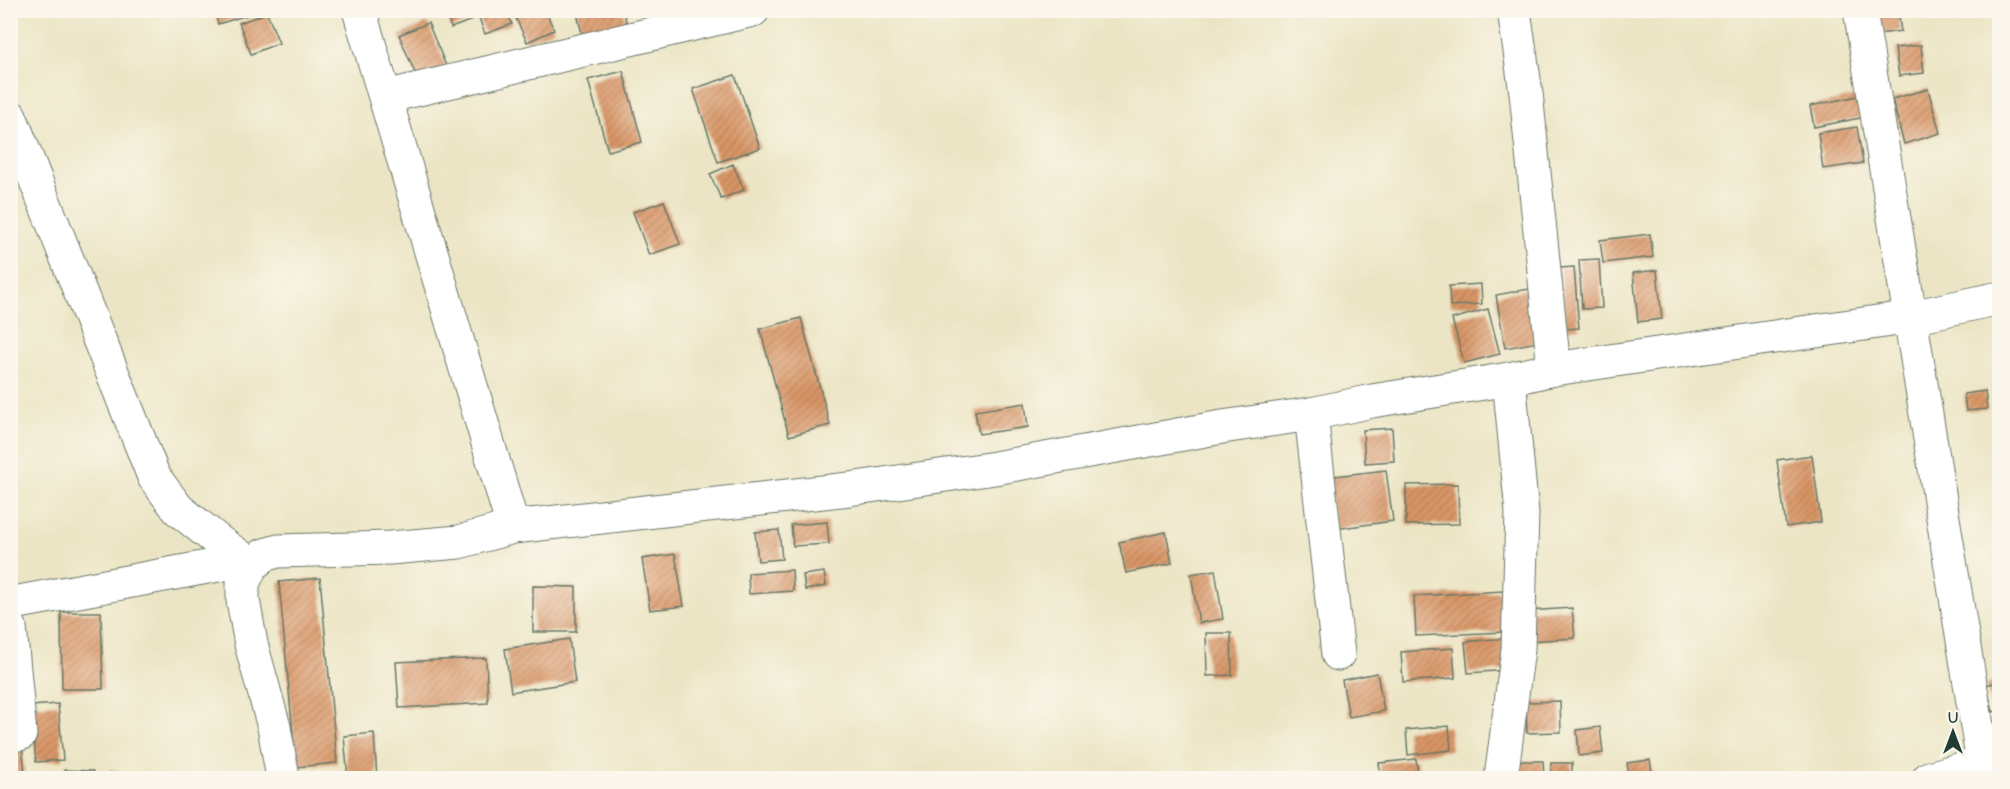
<svg xmlns="http://www.w3.org/2000/svg" width="2010" height="789" viewBox="0 0 2010 789" font-family="'Comic Neue',sans-serif">
  <style>
    .building { fill: url(#building-hatch) }
    .lines { fill: none; stroke-linecap: round; stroke-linejoin: round }
    .street-casing { stroke: #677867; stroke-width: 35 }
    .secondary-casing { stroke: #677867; stroke-width: 35 }
    .street { stroke: #fff; stroke-width: 33 }
    .secondary { stroke: #fff; stroke-width: 33 }
  </style>
  <defs>
    <pattern id="building-hatch" width="6" height="6" patternUnits="userSpaceOnUse" patternTransform="scale(1.5)"><rect width="6" height="6" fill="#da9666"/><path d="M-1 1l2-2M0 6l6-6M5 7l2-2" fill="none" stroke="#b07c55"/></pattern>
  </defs>
  <rect width="100%" height="100%" fill="#fbf7ec"/>
  <filter id="ink" filterUnits="userSpaceOnUse"><feTurbulence type="fractalNoise" baseFrequency=".0167" numOctaves="2"/><feDisplacementMap in="SourceGraphic" scale="12" xChannelSelector="R" yChannelSelector="G"/><feConvolveMatrix kernelMatrix="1 2 1 2 8 2 1 2 1" color-interpolation-filters="sRGB"/></filter>
  <filter id="wash" filterUnits="userSpaceOnUse"><feTurbulence type="fractalNoise" baseFrequency=".008" numOctaves="4" result="noise"/><feDisplacementMap in="SourceGraphic" scale="24" xChannelSelector="R" yChannelSelector="G"/><feGaussianBlur stdDeviation="1.35" result="paint"/><feColorMatrix in="noise" values="0 0 0 0 0 0 0 0 0 0 0 0 0 0 0 0 0 1.4 0 .05"/><feComposite in="paint" operator="in"/></filter>
  <g filter="url(#wash)">
    <rect width="100%" height="100%" fill="#ece5c5"/>
    <g id="blocks">
      <path class="building" d="M214,10h47v1l-43,13z
        M445,10h23l4,10 -21,8z
        M476,10h30l6,14 -27,10z
        M512,10h33l9,20 -27,12z
        M576,10h47l5,18 -44,13z
        M1869,10h29l3,21 -30,4z
        M267,13l12,30 -28,11 -12,-31z
        M428,23l19,45 -29,12 -19,-45z
        M1921,45l3,28 -25,3 -4,-28z
        M623,71l19,71 -34,9 -20,-71z
        M735,75l25,73 -42,14 -25,-73z
        M1928,89l12,44 -36,11 -12,-45z
        M1867,94l4,22 -57,11 -4,-21z
        M1857,127l6,36 -40,6 -5,-36z
        M733,164l11,26 -23,9 -11,-25z
        M664,201l16,43 -31,11 -16,-43z
        M1650,234l3,23 -50,6 -3,-23z
        M1599,259l3,49 -20,1 -3,-49z
        M1574,267l5,61 -14,1 -5,-61z
        M1657,270l5,49 -24,3 -5,-49z
        M1481,284l1,20 -32,2 -1,-20z
        M1535,288l9,53 -39,7 -9,-53z
        M1488,309l12,45 -36,9 -12,-44z
        M801,318l29,107 -41,11 -29,-107z
        M1985,391l2,18 -21,2 -2,-17z
        M1025,403l3,24 -49,7 -4,-23z
        M1392,428l2,33 -29,2 -2,-33z
        M1812,455l9,67 -35,5 -9,-67z
        M1386,470l7,51 -59,8 -7,-52z
        M1458,484l1,40 -53,1v-40z
        M827,522l2,22 -36,2 -2,-21z
        M779,530l3,29 -24,2 -3,-29z
        M1166,532l6,31 -46,10 -7,-31z
        M675,554l9,52 -34,4 -8,-51z
        M792,570l1,21 -44,3 -1,-21z
        M1215,570l8,49 -24,4 -8,-49z
        M824,572l2,14 -21,4 -2,-15z
        M320,578l17,185 -41,4 -17,-185z
        M533,586l43,1v45h-43z
        M1504,591l2,41 -90,4 -2,-40z
        M2000,598v22h-4l-1,-21z
        M1572,608l3,30 -45,3 -2,-30z
        M61,612h40l2,77h-41z
        M1206,633h25l1,42 -25,1z
        M1506,638l3,32 -41,3 -3,-31z
        M569,639l6,43 -64,10 -6,-43z
        M1453,648l2,30 -52,4 -2,-30z
        M486,658l2,45 -89,5 -3,-46z
        M1377,673l7,38 -35,6 -7,-37z
        M2000,681v29l-7,2 -7,-27z
        M1560,701l1,31 -34,1 -1,-31z
        M58,704l5,56 -27,2 -5,-56z
        M1449,726l2,24 -43,5 -2,-25z
        M1600,727l3,26 -24,3 -2,-26z
        M374,733l3,45h-29l-4,-42z
        M10,740h12l3,38h-15z
        M1416,759l3,19h-38l-2,-15z
        M1650,760l3,18h-24l-2,-15z
        M1515,761h28l1,17h-28z
        M1551,763h21v15h-21z
        M64,770l29,1v7h-30z
        M109,773l42,2v3h-43z
        M58,774v4h-29v-3z
        M200,775v3h-17v-1z
        M1428,775l23,1v2h-23z"/>
    </g>
  </g>
  <g filter="url(#ink)">
    <use href="#blocks" fill-opacity="0" stroke="#677867" stroke-width="1.5"/>
    <g class="lines">
      <defs>
        <path id="street" d="M359,10l154,517
          M1514,10l12,83 28,276
          M1860,10l123,753
          M385,97l368,-87
          M10,116l144,361 24,32 40,32 34,24
          M1311,414l27,240
          M10,608l2,-3 7,-3 226,-42
          M10,627l10,107
          M1501,778l17,-129 4,-136 -13,-134
          M1929,778l54,-15h17"/>
        <path id="secondary" d="M283,778l-9,-51 -23,-83 -8,-44v-17l9,-18 12,-10 14,-4 112,-3 69,-6 54,-15 336,-38 146,-21 227,-41 89,-13 61,-13 137,-22 45,-10 358,-52 88,-19"/>
      </defs>
      <use href="#street" class="street-casing"/>
      <use href="#secondary" class="secondary-casing"/>
      <use href="#street" class="street"/>
      <use href="#secondary" class="secondary"/>
    </g>
  </g>
  <rect width="2010" height="789" fill="none" stroke="#fbf7ec" stroke-width="36"/>
  <g transform="translate(1953 732)" stroke="#fbf7ec" stroke-width="4.5" paint-order="stroke">
  <path d="M0-4.5L10 22L0 15L-10 22Z" fill="#1f3d34"/>
  <text y="-9" font-size="16" font-weight="bold" text-anchor="middle" fill="#1f3d34">U</text>
  </g>
</svg>
